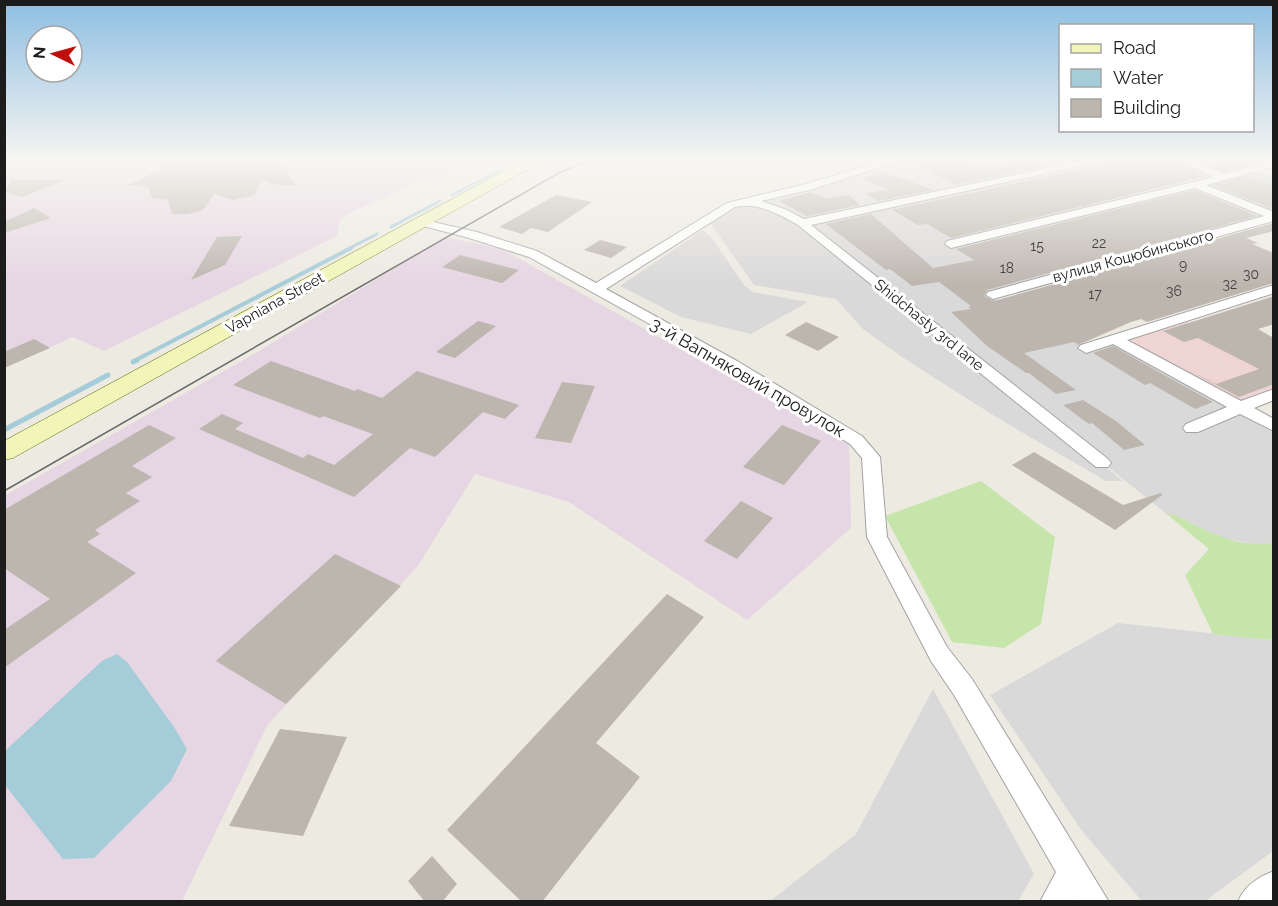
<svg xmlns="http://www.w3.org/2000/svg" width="1278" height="906" viewBox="0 0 1278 906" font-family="Raleway,sans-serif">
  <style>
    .residential { fill: #dad9d9 }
    .commercial { fill: #eed4d2 }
    .industrial { fill: #e6d5e2 }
    .religious { fill: #cacaca }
    .grass { fill: #c6e5aa }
    .water { fill: #a5ccd9 }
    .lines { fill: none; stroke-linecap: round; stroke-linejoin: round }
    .stream-far2 { stroke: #a5ccd9; stroke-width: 3 }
    .stream-far1 { stroke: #a5ccd9; stroke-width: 4 }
    .stream { stroke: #a5ccd9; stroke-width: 5 }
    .building { fill: #bdb6af }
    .street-casing { stroke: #a3a3a3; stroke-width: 2 }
    .secondary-casing { stroke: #5f6d0a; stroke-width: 1 }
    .street { fill: #fff; fill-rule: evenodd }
    .secondary { fill: #f1f6b8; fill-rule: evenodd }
    .tram { stroke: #6a6a6a; stroke-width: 1.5 }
    .labels { text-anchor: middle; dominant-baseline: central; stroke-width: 6; stroke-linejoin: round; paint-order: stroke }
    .far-number-label { font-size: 14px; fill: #444241 }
    .far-street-label { font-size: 15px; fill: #1c1c1c; stroke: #fff }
    .street-label { font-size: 18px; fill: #1c1c1c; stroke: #fff }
  </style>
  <rect width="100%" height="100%" fill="#edeae2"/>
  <path class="residential" d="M902,159h371v3l-76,24 76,31 -284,78 98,54 28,-9 158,87v116l-16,2 -37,-8 -48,-23 -4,1 -365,-292 320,258h-17l-110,-64 -94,-60 -39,-28 -27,-30 -82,-14 -46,-65 13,-9z
    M703,230l8,7 33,48 9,7 55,10 -57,32 -70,-17 -61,-31z
    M1118,623l155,17v211l-68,50h-63l-60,-70 -92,-136z
    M933,689l101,185 -16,27h-248l86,-67z"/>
  <path class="commercial" d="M1181,319l80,41 12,14v19l-37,13 -118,-67z"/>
  <path class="industrial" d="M4,159h472l-39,18 -6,-1 -81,37 -10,6 -3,17 -233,115 -31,-14 -68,31z
    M446,237l56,12 347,195 2,84 -104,92 -178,-118 -94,-28 -58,93 -149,157 -86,177 -177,1 -1,-406 255,-145z"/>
  <path class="religious" d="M1257,171l16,5v39l-75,-30z"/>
  <path class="grass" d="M981,481l74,56 -14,87 -37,24 -52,-6 -67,-126z
    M1172,514c32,15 65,35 101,29v97l-60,-6 -28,-59 24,-26 -41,-34z"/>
  <path class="water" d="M117,654l10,8 47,65 13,22 -16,32 -77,77 -31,1 -58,-74v-34l97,-90z"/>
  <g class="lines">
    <path class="stream-far2" d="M452,195l45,-23
      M391,227l49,-26
      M348,249l29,-15"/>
    <path class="stream-far1" d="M134,361l217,-113"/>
    <path class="stream" d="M133,362l4,-2
      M4,430l104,-55"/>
  </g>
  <path class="building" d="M148,159h130l18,26h-19l-15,-5 -7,14 -4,2 -18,4 -19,-6 -9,14 -5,3 -12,3h-16l-4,-14 -16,-2 -3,-11 -20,-2 36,-18z
    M909,159h52l14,8 17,-3 5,3 36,-8h45l-123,26z
    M1114,159h60l33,17 -256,62 -24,-14 -9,1 -26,-15 207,-45z
    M1197,159h57v4l-29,9z
    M881,171l53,19 -56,11 -13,-8 26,-3 -30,-11z
    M1246,177l28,10v22l-61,-24z
    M11,180h52v1l-41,16 -18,-5z
    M1195,190l62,26 -270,74 -3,6 10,5 280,-78v8l-28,7 12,5 -6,1 22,9v30l-127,39 -6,-3 -10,3 -53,23 -4,-3 -50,11 52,37 -20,4 -27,-21h-3l-39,-27 -36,-34 20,-3 -3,-2 3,-1 -32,-24 -27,4 -22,-17 -4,1 -60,-46 45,-10 62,54 41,-8 -18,-11z
    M811,192l15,7 23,-4 11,10 -53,11 -28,-15z
    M556,195l36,7 -44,30 -17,-4 -9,6 -23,-7z
    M34,208l17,10 -47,15v-11z
    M242,236l-17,29 -34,15 26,-43z
    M600,240l27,7 -16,11 -27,-8z
    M460,255l59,15 -17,13 -60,-16z
    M1274,296v28l-16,5 16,9v46l-35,13 -53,-28 30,15 43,-15 -61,-31 -14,4 -21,-11z
    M478,321l18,5 -41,32 -19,-6z
    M806,322l33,15 -21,14 -33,-16z
    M34,339l16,9 -46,20v-16z
    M1113,346l46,26 54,30 -18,7 -45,-26 -5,2 -52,-32z
    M271,361l84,30 2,-2 25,9 35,-27 102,34 -14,14 -22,-7 -48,45 -25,-9 -56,49 -155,-68 23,-15 21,9 -8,6 68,29 5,-4 26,11 39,-31 -50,-18 -3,2 -87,-33z
    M562,382l33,4 -24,57 -36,-5z
    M1083,400l33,21 29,24 -21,5 -32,-27 -3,1 -26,-19z
    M149,425l27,13 -44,28 20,11 -26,16 14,8 -45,29 5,4 -13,8 49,31 -132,95v-38l46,-31 -46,-31v-58z
    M782,425l39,16 -37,44 -41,-18z
    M1034,452l89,53 38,-12 1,2 -47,35 -103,-65z
    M741,501l32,17 -36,41 -33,-18z
    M335,554l66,32 -115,118 -70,-43z
    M667,594l37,23 -108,126 44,34 -98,125h-20l-75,-72z
    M280,729l67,8 -44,99 -74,-10z
    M432,856l25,28 -15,18h-17l-17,-21z"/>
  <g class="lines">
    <defs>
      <path id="street" d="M888,159h17l-92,30 -52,12 26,9 17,9 287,-60h21l-301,66 297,234 3,4 -3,4h-12l-298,-242c-19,-11 -41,-23 -63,-18l-129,82 131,72 125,75 18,21 7,80 60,110 25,32 137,223h-34l-1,-3 -1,3h-33l16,-30 -102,-177 -23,-34 -64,-124 -5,-79 -12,-14 -123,-77 -198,-110 -60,-19 -53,-14 -2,-2 6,-3 57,13 60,19 59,32 131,-80 79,-19z
        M1176,159h14l35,15 49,-14v7l-68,18 68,27v9l-281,78 -7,-4 2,-3 276,-76 -69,-28 -244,60 -6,-4 2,-3 267,-64z
        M1274,285v8l-147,47 114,61 33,-12v11l-20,8 20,11v12l-34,-17 -42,18h-12l-3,-4 3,-4 41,-17 -114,-63 -27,9 -8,-5 3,-3z
        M1274,871v31h-36c6,-16 20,-25 36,-31z"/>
      <path id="secondary" d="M532,159h22l-29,12 -512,287 -9,2v-19l511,-276z"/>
    </defs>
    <use href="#street" class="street-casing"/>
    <use href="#secondary" class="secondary-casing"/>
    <use href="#street" class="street"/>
    <use href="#secondary" class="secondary"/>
    <path class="tram" d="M4,491l553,-317 34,-15"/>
  </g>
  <linearGradient id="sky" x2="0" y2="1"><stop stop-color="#8dbee2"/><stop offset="0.56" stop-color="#f7f6f2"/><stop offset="1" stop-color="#f7f6f2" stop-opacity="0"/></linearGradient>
  <rect width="1278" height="286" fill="url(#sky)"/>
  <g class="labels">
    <g class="far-number-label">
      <text x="1099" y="243">22</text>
      <text x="1037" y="246">15</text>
      <text x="1183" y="265">9</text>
      <text x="1007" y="268">18</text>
      <text x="1251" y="274">30</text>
      <text x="1230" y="284">32</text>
      <text x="1174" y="291">36</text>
      <text x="1095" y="294">17</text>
    </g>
    <g class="far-street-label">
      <text transform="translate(1133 256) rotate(-15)">вулиця Коцюбинського</text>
      <text transform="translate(275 303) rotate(-29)">Vapniana Street</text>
      <text transform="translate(929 325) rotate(39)">Shidchasty 3rd lane</text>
    </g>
    <g class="street-label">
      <text transform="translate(748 377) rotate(30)">3-й Вапняковий провулок</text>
    </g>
  </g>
  <rect width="1278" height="906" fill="none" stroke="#1c1c1c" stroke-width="12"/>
  <rect x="1059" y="24" width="195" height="108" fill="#ffffff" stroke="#a4a4a4" stroke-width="1.5"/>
  <rect x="1071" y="44" width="30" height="9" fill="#f1f6b8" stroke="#a4a4a4" stroke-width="1.5"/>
  <text x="1113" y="54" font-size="18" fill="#1c1c1c">Road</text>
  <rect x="1071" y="69" width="30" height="18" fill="#a5ccd9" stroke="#a4a4a4" stroke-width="1.5"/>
  <text x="1113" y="84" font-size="18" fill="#1c1c1c">Water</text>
  <rect x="1071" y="99" width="30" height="18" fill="#bdb6af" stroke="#a4a4a4" stroke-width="1.5"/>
  <text x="1113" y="114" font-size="18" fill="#1c1c1c">Building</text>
  <g transform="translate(54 54) rotate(275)"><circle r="28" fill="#ffffff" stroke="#a4a4a4" stroke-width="1.5"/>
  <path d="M0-4.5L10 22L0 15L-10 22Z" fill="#bf0f0a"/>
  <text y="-9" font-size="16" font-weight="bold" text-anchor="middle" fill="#1c1c1c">N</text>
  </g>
</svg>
